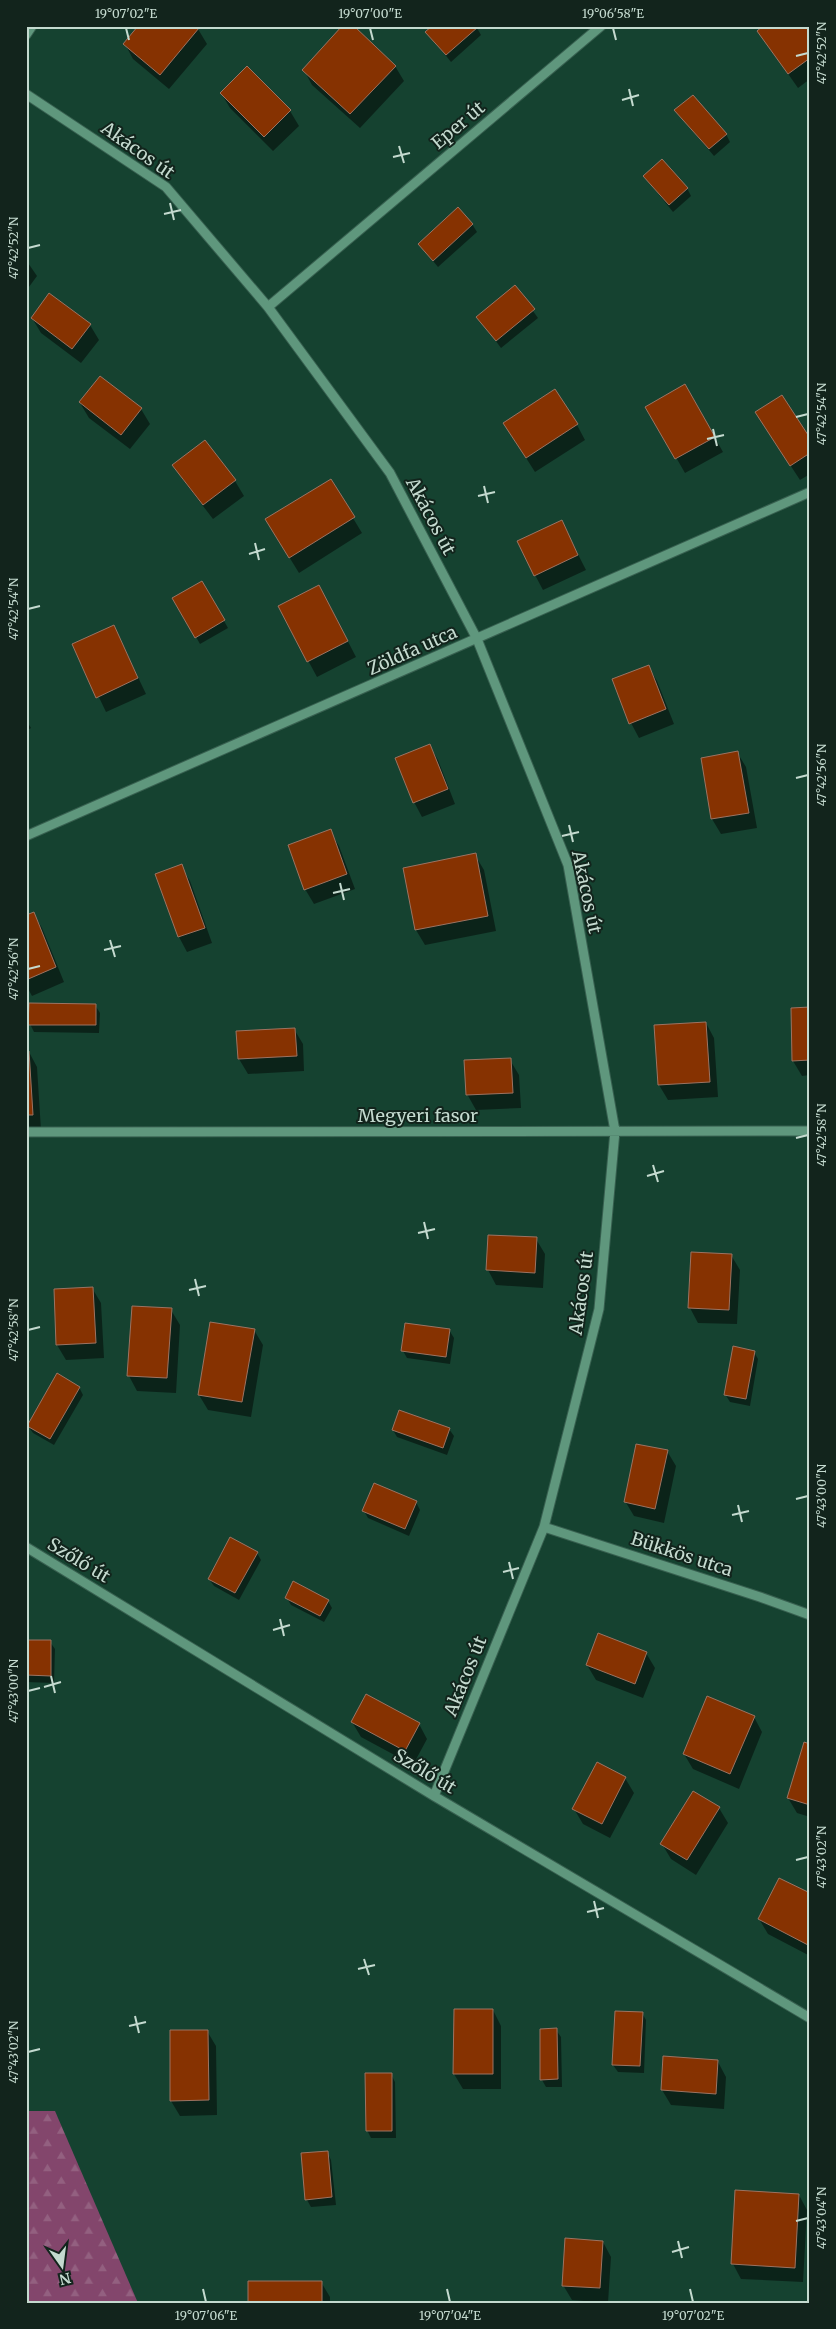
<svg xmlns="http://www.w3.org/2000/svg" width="836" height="2329" viewBox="0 0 836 2329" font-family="Merriweather,serif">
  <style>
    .forest { fill: url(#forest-firs) }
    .shadow { fill: #0007 }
    .building { fill: #863201; stroke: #9c7362 }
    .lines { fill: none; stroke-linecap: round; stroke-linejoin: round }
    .minor-casing { stroke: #386050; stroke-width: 11 }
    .minor { stroke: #5f977d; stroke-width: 9 }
    .ticks { fill: none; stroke: #c4dacf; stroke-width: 2 }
    .labels { text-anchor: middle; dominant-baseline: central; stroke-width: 4; stroke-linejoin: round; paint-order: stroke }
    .street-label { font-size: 18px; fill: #c4dacf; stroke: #12241c }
    .neatline { fill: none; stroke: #c4dacf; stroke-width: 2 }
    .ticks-label { font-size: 12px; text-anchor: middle; fill: #c4dacf }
  </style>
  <defs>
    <pattern id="forest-firs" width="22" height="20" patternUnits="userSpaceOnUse" patternTransform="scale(1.25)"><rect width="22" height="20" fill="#83466c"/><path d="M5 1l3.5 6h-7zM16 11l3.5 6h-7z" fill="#936080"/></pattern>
  </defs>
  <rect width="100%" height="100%" fill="#154230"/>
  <path class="forest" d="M26,2111h29l83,192h-112z"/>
  <path class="shadow" d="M810,26v53l-12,9 -40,-57z
    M477,28l4,7 -30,27 -24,-30z
    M198,29l9,15 -38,45 -36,-30 -8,-15z
    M395,66l9,15 -44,47 -48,-43 -8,-15z
    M221,93l69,18 9,15 -26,25 -43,-43z
    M676,111l50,23 4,8 -16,14z
    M644,176l43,12 4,8 -18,16z
    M472,224l5,8 -39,35 -18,-22z
    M26,260l11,16 -11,15z
    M515,286l23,32 -37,30 -23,-31z
    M32,318l58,7 9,15 -18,23 -40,-30z
    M685,385l38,67 -38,21 -38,-66z
    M80,403l61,6 9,15 -20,25 -41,-31z
    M577,425l8,15 -50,32 -21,-33z
    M766,428l44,12v34l-10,6z
    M205,442l30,39 9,15 -31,23 -30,-39 -9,-15z
    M330,480l32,53 -63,40 -24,-39z
    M561,521l25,49 -43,20 -8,-15z
    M202,582l26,46 -28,16 -26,-46z
    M327,601l29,56 -39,20 -38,-70z
    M114,627l32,67 -40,18 -32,-67z
    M648,666l9,15 17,43 -35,14 -8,-15z
    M26,720l5,8 -5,3z
    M430,746l8,14 17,44 -33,13 -8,-15z
    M737,752l9,15 11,61 -36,6 -9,-15 -10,-60z
    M330,831l9,15 16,43 -41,15 -9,-15z
    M475,855l9,15 12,61 -71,14 -9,-15 -11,-61z
    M181,866l9,15 22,62 -25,9 -8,-15 -23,-62z
    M33,913l9,15 22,54 -32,14 -6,-11v-69z
    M95,1005l5,8 -1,20 -65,-1 -4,-8z
    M810,1009v66l-8,1 -9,-15z
    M706,1023l8,15 4,59 -50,3 -9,-15z
    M294,1029l9,15 1,27 -56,3 -9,-15 -1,-27z
    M29,1052l8,15 4,63 -15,1v-78z
    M510,1060l9,15 2,33 -45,2 -9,-16z
    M536,1239l9,15 -2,34 -47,-3 -8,-15z
    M731,1255l9,15 -3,54 -39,-1 -8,-15z
    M92,1288l9,15 3,55 -38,2 -9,-15z
    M171,1310l9,15 -4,68 -39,-2 -8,-15z
    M254,1330l9,15 -12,72 -43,-7 -9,-15z
    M449,1330l5,8 -4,26 -43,-6 -4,-7z
    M754,1352l4,7 -8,47 -20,-4 -5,-8z
    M79,1387l4,8 -29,50 -21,-12 -5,-7z
    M449,1429l5,7 -7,19 -50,-18 -4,-7z
    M667,1451l9,15 -12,57 -30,-7 -9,-15z
    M416,1502l4,8 -11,26 -41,-18 -4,-7z
    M257,1553l4,7 -22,40 -25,-14 -5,-7z
    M287,1598l41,3 4,7 -8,14 -33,-17z
    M26,1641l24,1 5,7 -1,34 -28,-1z
    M646,1653l9,15 -12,30 -47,-18 -9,-15z
    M754,1717l8,15 -23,57 -46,-20 -9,-15z
    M352,1722l67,2 8,15 -14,26 -52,-28z
    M810,1745v72l-13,-4 -9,-15z
    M625,1778l9,15 -24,45 -27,-14 -9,-15z
    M719,1808l9,15 -32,52 -25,-16 -9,-15z
    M810,1894v62l-42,-22 -9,-15z
    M493,2010l8,16v63h-38l-9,-15z
    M642,2013l4,7 -2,53 -26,-1 -5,-7z
    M556,2030l5,7 1,50h-16l-4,-7z
    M207,2031l9,15 1,69 -37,1 -9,-15z
    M718,2062l8,15 -2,32 -53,-4 -9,-15z
    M391,2074l4,8 1,56h-25l-4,-8z
    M327,2152l4,8 5,45 -25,2 -4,-7 -5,-45z
    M799,2195l8,15 -4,72 -62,-3 -8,-15z
    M603,2242l8,15 -3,46 -36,-3 -9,-15z
    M321,2282l9,15v6h-81z"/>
  <path class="building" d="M138,26h58l3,2 -39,47 -37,-31z
    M342,26h12l42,40 -46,48 -48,-44z
    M432,26h46v1l-32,28 -21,-23z
    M763,26h47v32l-22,16 -31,-43z
    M247,66l44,44 -27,27 -44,-44z
    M693,95l34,39 -18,15 -35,-39z
    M662,159l26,29 -19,17 -26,-29z
    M458,207l15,17 -40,37 -15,-17z
    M515,285l20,24 -39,32 -20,-24z
    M49,293l42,31 -19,25 -41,-31z
    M100,376l42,32 -21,27 -42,-33z
    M685,384l30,53 -40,22 -30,-52z
    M555,389l23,35 -52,34 -23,-35z
    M782,395l28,43v15l-20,13 -35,-54z
    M205,440l31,40 -33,25 -31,-40z
    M331,479l24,38 -66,41 -24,-39z
    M562,520l16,35 -44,21 -17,-35z
    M202,581l23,39 -30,18 -23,-40z
    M319,585l29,56 -41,21 -29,-56z
    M114,625l24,53 -42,20 -24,-54z
    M649,665l17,44 -37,15 -17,-45z
    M430,744l18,45 -35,14 -18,-45z
    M738,751l11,62 -38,6 -10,-61z
    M331,829l16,45 -43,16 -16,-45z
    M476,853l12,63 -73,14 -12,-62z
    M182,864l23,64 -27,9 -23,-63z
    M34,912l22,55 -30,13v-65z
    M29,1003l67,1v21h-68z
    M810,1007v53l-18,1 -1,-53z
    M706,1022l4,60 -52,3 -4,-60z
    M295,1028l2,28 -59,3 -2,-28z
    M26,1051h3l4,64h-7z
    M511,1058l2,35 -47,2 -2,-35z
    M488,1235l49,2 -2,36 -49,-3z
    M691,1252l41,2 -3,56 -41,-2z
    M93,1287l3,56 -40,2 -2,-56z
    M132,1306l40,2 -5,70 -40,-2z
    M210,1322l45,7 -13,73 -44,-7z
    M405,1323l45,6 -4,28 -45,-6z
    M733,1346l22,5 -9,48 -22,-4z
    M57,1373l23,14 -30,52 -23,-13z
    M399,1410l51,18 -7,20 -51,-18z
    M636,1444l32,6 -13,59 -31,-7z
    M374,1483l43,18 -12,28 -43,-18z
    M230,1537l28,15 -23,41 -27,-14z
    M293,1581l36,19 -9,16 -35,-18z
    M598,1633l49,19 -12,32 -49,-19z
    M26,1640h25v36l-25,-1z
    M366,1694l54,29 -15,28 -54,-29z
    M707,1696l48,20 -25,58 -47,-20z
    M804,1742l6,2v61l-23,-7z
    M597,1762l29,15 -24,47 -30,-15z
    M693,1791l27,16 -33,53 -27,-16z
    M779,1878l31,15 -2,52 -50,-26z
    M454,2009h39v65h-40z
    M615,2011l28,1 -3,54 -28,-1z
    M557,2028l1,51 -18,1v-51z
    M170,2030h38l1,70 -39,1z
    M663,2056l55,4 -2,34 -55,-4z
    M365,2073h27v58h-26z
    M328,2151l4,46 -27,3 -4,-47z
    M735,2190l64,4 -4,74 -64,-4z
    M565,2238l38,3 -3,47 -38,-2z
    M248,2281h74v22h-74z"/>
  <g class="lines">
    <defs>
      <path id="minor" d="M26,35l6,-9
        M26,94l140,93 102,120 122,166 87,166 91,226 47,266 -16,178 -55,218 -110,269
        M268,307l333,-281
        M26,836l784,-344
        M26,1132l784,-1
        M544,1527l216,70 50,18
        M26,1547l408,249 376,222"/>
    </defs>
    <use href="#minor" class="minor-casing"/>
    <use href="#minor" class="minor"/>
  </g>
  <path class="ticks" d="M126,28l3,12M370,28l3,12M613,28l3,12M796,56l12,-3M629,89l4,17M622,100l17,-5M399,146l5,17M393,157l17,-4M170,203l4,17M164,214l17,-4M28,248l12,-3M796,417l12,-3M713,429l4,17M707,439l17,-4M484,486l4,17M478,496l17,-4M255,543l4,17M249,554l16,-5M28,609l12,-3M796,778l12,-3M569,825l4,17M562,836l17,-4M340,883l4,17M333,893l17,-4M110,940l5,17M104,950l17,-4M28,969l12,-3M796,1138l12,-3M653,1165l5,17M647,1176l17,-5M424,1222l4,17M418,1233l17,-4M195,1279l4,17M189,1290l17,-4M28,1330l12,-3M796,1499l12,-3M738,1505l4,17M732,1515l17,-4M509,1562l4,17M503,1572l16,-4M280,1619l4,17M273,1630l17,-5M51,1676l4,17M44,1687l17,-5M28,1691l12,-3M796,1860l12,-3M594,1901l4,17M587,1912l17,-4M364,1959l5,16M358,1969l17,-4M135,2016l4,17M129,2026l17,-4M28,2052l12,-3M796,2221l12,-3M678,2241l4,17M672,2252l17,-5M203,2289l3,13M447,2289l3,13M690,2289l3,13"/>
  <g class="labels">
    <g class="street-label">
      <text transform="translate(458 125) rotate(-40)">Eper út</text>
      <text transform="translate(138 150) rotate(35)">Akácos út</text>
      <text transform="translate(431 516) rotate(62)">Akácos út</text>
      <text transform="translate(412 650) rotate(-24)">Zöldfa utca</text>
      <text transform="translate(587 892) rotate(78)">Akácos út</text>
      <text x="418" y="1115">Megyeri fasor</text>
      <text transform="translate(581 1293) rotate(-82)">Akácos út</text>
      <text transform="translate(682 1554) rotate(18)">Bükkös utca</text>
      <text transform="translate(79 1560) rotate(31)">Szőlő út</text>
      <text transform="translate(465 1676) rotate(-68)">Akácos út</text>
      <text transform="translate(425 1771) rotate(31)">Szőlő út</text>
    </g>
  </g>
  <rect width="836" height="2329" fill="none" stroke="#12241c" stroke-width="55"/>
  <g transform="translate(62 2266) rotate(166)" stroke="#12241c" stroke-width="4" paint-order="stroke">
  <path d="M0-4L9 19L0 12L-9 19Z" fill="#c4dacf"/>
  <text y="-8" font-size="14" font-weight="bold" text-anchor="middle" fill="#c4dacf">N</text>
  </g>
  <rect x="28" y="28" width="780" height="2274" class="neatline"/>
  <g class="ticks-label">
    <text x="126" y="18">19°07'02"E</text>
    <text x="370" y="18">19°07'00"E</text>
    <text x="613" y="18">19°06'58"E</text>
    <text transform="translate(822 53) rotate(-90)" y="4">47°42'52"N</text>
    <text transform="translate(14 248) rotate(-90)" y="4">47°42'52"N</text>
    <text transform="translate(822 414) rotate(-90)" y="4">47°42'54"N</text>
    <text transform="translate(14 609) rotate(-90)" y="4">47°42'54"N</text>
    <text transform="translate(822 775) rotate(-90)" y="4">47°42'56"N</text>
    <text transform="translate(14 969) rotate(-90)" y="4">47°42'56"N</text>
    <text transform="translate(822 1135) rotate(-90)" y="4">47°42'58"N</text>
    <text transform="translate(14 1330) rotate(-90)" y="4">47°42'58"N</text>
    <text transform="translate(822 1496) rotate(-90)" y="4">47°43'00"N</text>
    <text transform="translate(14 1691) rotate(-90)" y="4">47°43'00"N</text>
    <text transform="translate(822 1857) rotate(-90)" y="4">47°43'02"N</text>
    <text transform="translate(14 2052) rotate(-90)" y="4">47°43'02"N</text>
    <text transform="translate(822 2218) rotate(-90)" y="4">47°43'04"N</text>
    <text x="206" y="2320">19°07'06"E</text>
    <text x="450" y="2320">19°07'04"E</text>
    <text x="693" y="2320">19°07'02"E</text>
  </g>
</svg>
